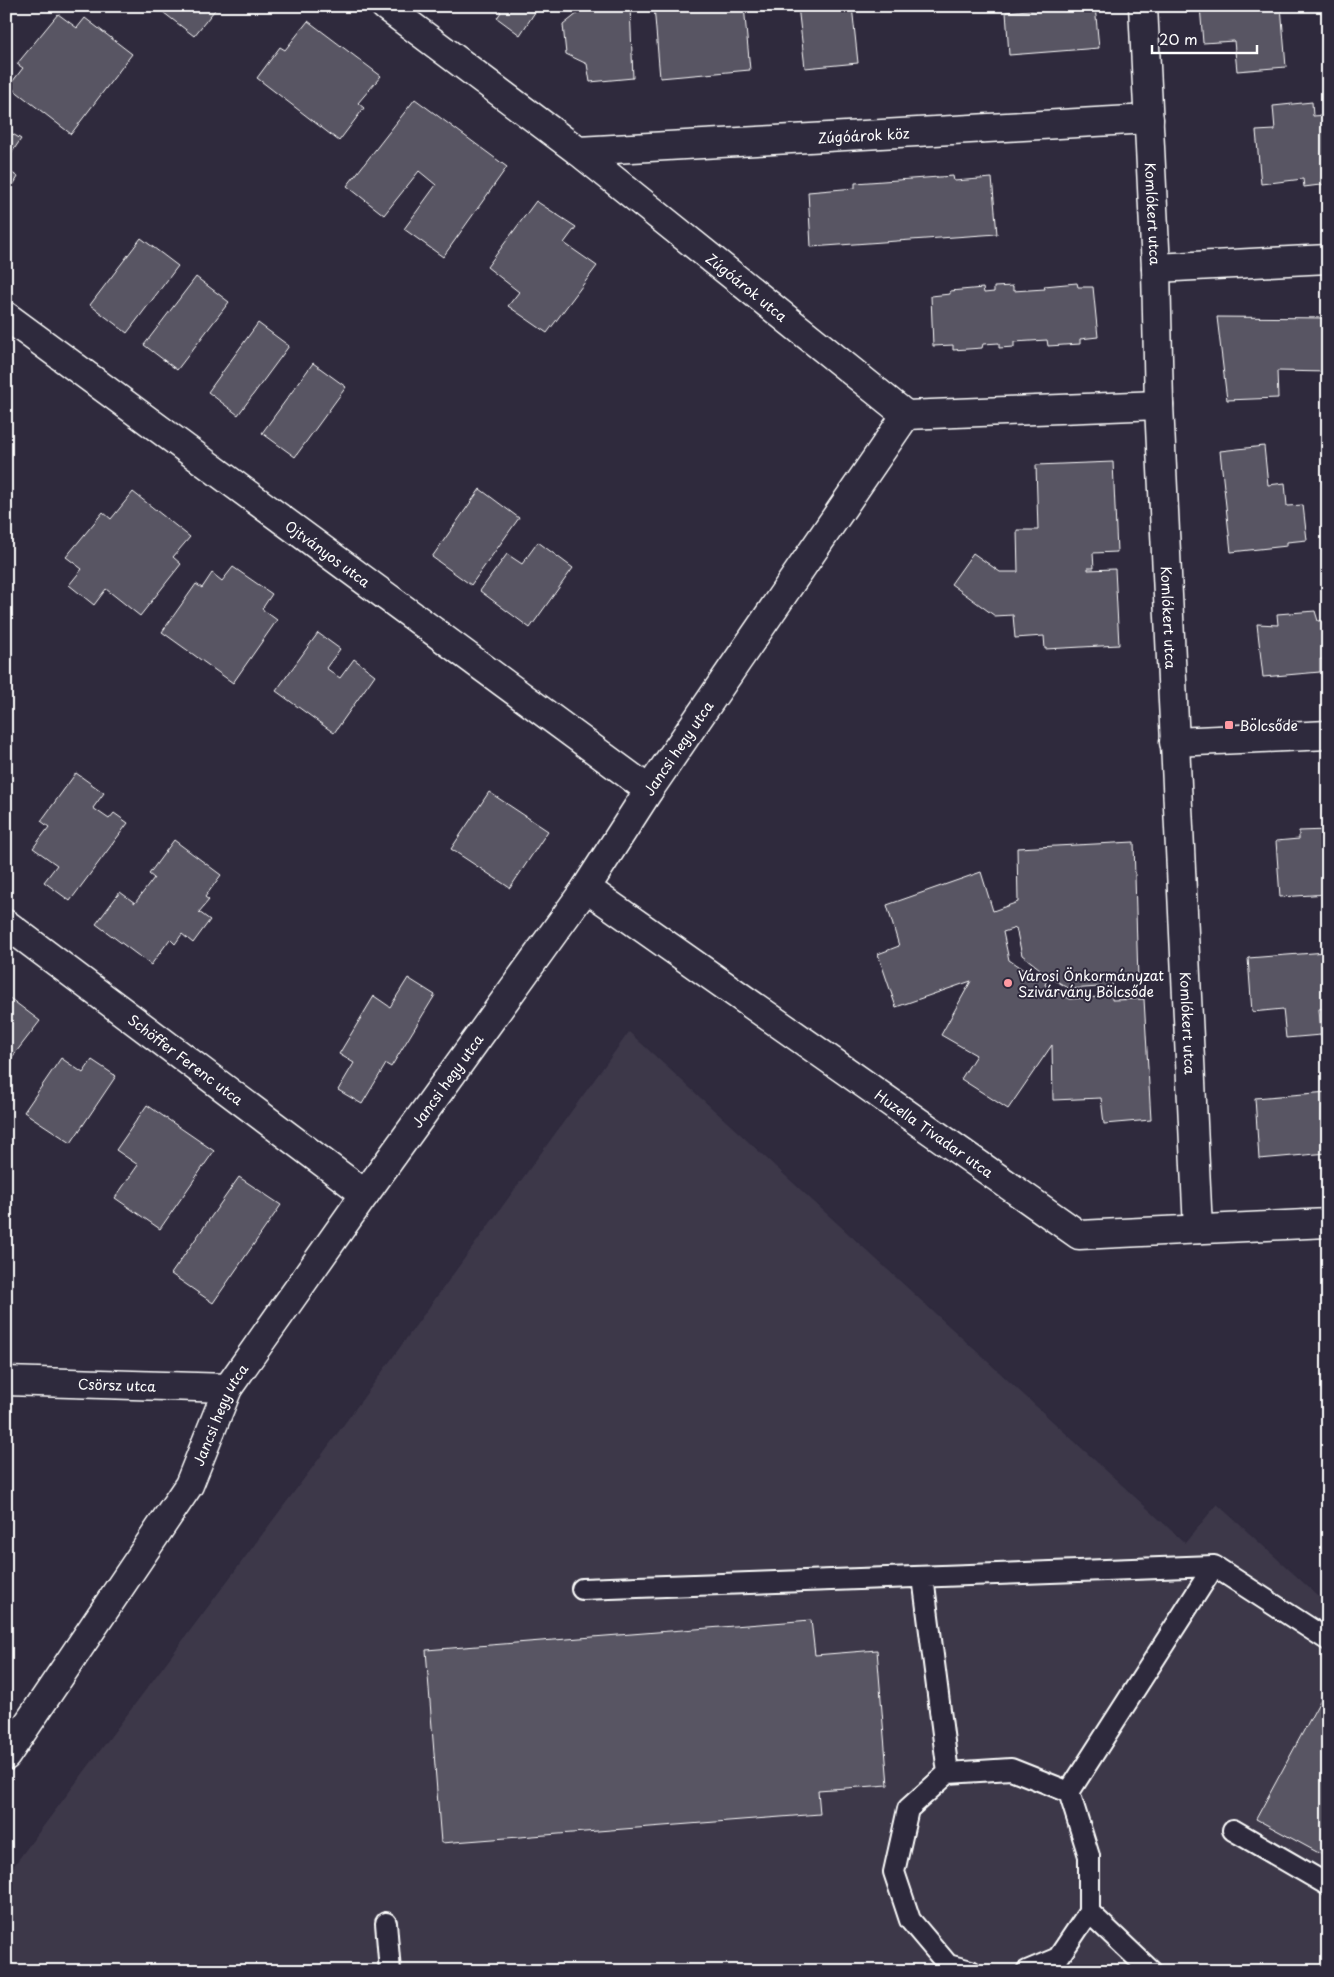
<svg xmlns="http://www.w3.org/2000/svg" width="1334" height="1977" viewBox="0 0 1334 1977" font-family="'Playpen Sans',sans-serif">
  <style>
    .built { fill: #3c3749 }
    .building { fill: #595564; stroke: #fff; fill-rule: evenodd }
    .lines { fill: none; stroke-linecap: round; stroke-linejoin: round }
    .lane-casing { stroke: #fff; stroke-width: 24 }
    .street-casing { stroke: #fff; stroke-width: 31 }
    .lane { stroke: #2f2a3d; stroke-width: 20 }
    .street { stroke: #2f2a3d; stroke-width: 28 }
    .poi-dot { fill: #ff9aa2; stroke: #2f2a3d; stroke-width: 2 }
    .labels { text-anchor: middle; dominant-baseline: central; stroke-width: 4; stroke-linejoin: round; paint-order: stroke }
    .street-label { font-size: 14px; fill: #fff; stroke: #2f2a3d }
    .poi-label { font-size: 14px; fill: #fff; stroke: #2f2a3d; text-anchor: start }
  </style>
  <rect width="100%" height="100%" fill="#2f2a3d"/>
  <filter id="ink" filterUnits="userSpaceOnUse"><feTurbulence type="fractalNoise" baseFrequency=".02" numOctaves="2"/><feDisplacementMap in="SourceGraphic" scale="10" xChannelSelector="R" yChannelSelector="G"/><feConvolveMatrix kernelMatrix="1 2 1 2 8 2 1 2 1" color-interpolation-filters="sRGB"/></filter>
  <g filter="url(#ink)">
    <path class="built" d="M629,1032l556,511 32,-39 111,101v366h-1322v-95l315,-420z"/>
    <path class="building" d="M155,6h63l-24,30z
      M494,6h45l-19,29 -23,-17 4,-6z
      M583,6h47l3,72 -43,4 -3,-18 -21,-10 -3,-29 20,-16z
      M654,6h90l6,64 -90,8z
      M798,6h54l6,57 -53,5z
      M1051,6h44l4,42 -90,7 -3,-43 45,-4z
      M1200,6h81l5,61 -49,4 -3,-30 -31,2z
      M58,14l19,14 8,-10 47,36 -61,80 -62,-48 14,-18 -6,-4z
      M308,21l73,55 -23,27 6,5 -25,33 -82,-63 23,-31 5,3z
      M415,99l92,68 -64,90 -39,-28 32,-44 -17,-14 -35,44 -37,-29z
      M1312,102l1,14 15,-1v69l-24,3 -1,-8 -42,5 -5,-53 19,-1 -2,-24z
      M6,130l15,9 -15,22z
      M6,169l12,8 -12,20z
      M953,176l1,5 38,-3 5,56 -186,13 -3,-55 47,-4v-5z
      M536,201l40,26 -12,16 33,23 -50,67 -39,-27 11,-14 -32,-25z
      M141,238l37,28 -51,67 -37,-28z
      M196,277l33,25 -52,68 -33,-25z
      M1077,283l1,4h15l5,50 -18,2v5l-32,2 -1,-6 -33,2v5l-15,1v-5l-16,1 -1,4 -29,2v-5l-20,1 -2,-50 19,-2v-3l33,-3 1,5 10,-1v-5l19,-1v5l32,-2 -1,-3z
      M1217,317l111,1v54l-51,-1 1,27 -51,2z
      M258,323l31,23 -51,69 -30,-23z
      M313,363l33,24 -51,70 -33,-24z
      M1264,446l4,39 17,-2 2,23 16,-1 4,35 -20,2v4l-56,6 -11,-101z
      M1113,462l4,90 -24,1 1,15h-6v2l27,-1 4,76 -74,4 -1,-13 -29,2 -2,-23 -18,1 -44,-32 22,-31 27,19h18l-1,-42h21l-2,-65z
      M480,489l39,29 -48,67 -39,-28z
      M133,492l57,45 -17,20 8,7 -41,52 -34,-27 -12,16 -25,-20 13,-16 -16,-12 37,-45 8,7z
      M538,542l35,26 -43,60 -50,-37 27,-37 15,10z
      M233,567l39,27 -10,15 15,11 -44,63 -71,-51 34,-48 6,4 10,-15 10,8z
      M1315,611l3,10 10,-1v40l-8,-1v13l-57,5 -6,-53 21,1 -1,-11z
      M318,633l22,16 -14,19 14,10 14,-19 21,16 -41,58 -58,-42z
      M76,773l28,20 -11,15 16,11 5,-6 14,10 -58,78 -26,-19 13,-17 -24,-17 16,-21 -8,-6z
      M489,792l59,39 -38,57 -59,-39z
      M1328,830v64l-48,3 -4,-56 23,-2v-8z
      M174,840l47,35 -16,22 4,3 -10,12 11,8 -17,23 -11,-9 -7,10 -5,-5 -19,26 -55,-41 24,-32 15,11 19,-25 -5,-4z
      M1134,842l4,138 -26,2v18l32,-1 7,121 -47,4 -3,-26 -48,2 -1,-55 -44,64 -47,-30 15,-24 -35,-20 30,-54 -75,26 -18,-53 21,-8 -12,-41 94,-33 12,39 25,-9 -1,-54zM1016,928l6,27 18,14 -6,8 -25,-17 -6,-28zM1048,976l22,13 29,-2v10l-29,2 -25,-14z
      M1326,952l2,56 -9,1 2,26 -35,3 -3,-29 -31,3 -4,-54z
      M408,978l27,17 -44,72 -5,-3 -24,40 -24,-14 16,-27 -15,-9 35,-58 16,11z
      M7,996l33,25 -34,44v-68z
      M61,1058l22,15 9,-13 24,16 -45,67 -47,-31z
      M1328,1092v61l-69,6 -4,-61z
      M147,1105l67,46 -54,78 -45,-31 23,-33 -22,-15z
      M239,1177l42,28 -68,98 -42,-29z
      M811,1620l4,35 62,-5 11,135 -70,5 2,24 -379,29 -15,-193z
      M1328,1686v172l-72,-39z"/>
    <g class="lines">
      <defs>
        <path id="lane" d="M923,1577l25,196 -40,36 -14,63 16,48 38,45 23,6
          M582,1589l632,-23 114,74
          M948,1773l63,-4 58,23
          M1233,1830l95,55
          M1089,1912l62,59
          M386,1923l4,48
          M1027,1971l31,-13 31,-46v-56l-20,-64 145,-226"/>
        <g id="street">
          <path id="s1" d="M385,6l193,145 328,264 253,-10"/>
          <path id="s2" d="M1143,6l13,262 3,137 39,824"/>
          <path id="s3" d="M578,151l571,-32"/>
          <path d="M1156,268l172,-9"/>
          <path id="s4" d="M6,316l643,474"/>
          <path d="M1174,742l154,-7"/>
          <path id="s5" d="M586,888l493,347 249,-12"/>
          <path id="s6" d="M6,924l359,270"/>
          <path id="s7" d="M6,1381l222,7"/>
          <path id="s8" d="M6,1756l183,-271 39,-97 137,-194 221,-306 63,-98 257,-375"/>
        </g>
      </defs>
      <use href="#lane" class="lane-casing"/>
      <use href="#street" class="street-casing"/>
      <use href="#lane" class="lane"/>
      <use href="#street" class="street"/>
    </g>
  </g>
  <g class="poi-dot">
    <rect x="1224" y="720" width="10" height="10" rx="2.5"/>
    <circle cx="1008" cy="983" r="5"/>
  </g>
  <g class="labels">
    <g class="street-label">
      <text stroke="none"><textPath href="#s3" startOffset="286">Zúgóárok köz</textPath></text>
      <text stroke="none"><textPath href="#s2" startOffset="208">Komlókert utca</textPath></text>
      <text stroke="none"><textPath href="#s1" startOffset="458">Zúgóárok utca</textPath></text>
      <text stroke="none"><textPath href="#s4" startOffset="400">Ojtványos utca</textPath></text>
      <text stroke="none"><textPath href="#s2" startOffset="612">Komlókert utca</textPath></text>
      <text stroke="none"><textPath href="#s8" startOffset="1214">Jancsi hegy utca</textPath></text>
      <text stroke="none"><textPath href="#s2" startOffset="1018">Komlókert utca</textPath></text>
      <text stroke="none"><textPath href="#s6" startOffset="225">Schöffer Ferenc utca</textPath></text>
      <text stroke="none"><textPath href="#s8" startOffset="809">Jancsi hegy utca</textPath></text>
      <text stroke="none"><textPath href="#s5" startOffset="426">Huzella Tivadar utca</textPath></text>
      <text stroke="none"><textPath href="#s7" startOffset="111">Csörsz utca</textPath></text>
      <text stroke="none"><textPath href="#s8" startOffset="404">Jancsi hegy utca</textPath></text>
    </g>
    <g class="poi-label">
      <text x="1239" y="725">Bölcsőde</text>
      <text x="1018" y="975">Városi Önkormányzat<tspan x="1018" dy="16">Szivárvány Bölcsőde</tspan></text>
    </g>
  </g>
  <rect width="1334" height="1977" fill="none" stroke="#2f2a3d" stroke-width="25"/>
  <rect x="12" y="12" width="1309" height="1952" fill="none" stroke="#fff" stroke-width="2" filter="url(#ink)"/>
  <path d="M1152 45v8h105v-8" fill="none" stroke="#ffffff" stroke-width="2.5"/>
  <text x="1159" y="45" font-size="15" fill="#ffffff" stroke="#2f2a3d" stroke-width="4" paint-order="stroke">20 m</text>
</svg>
